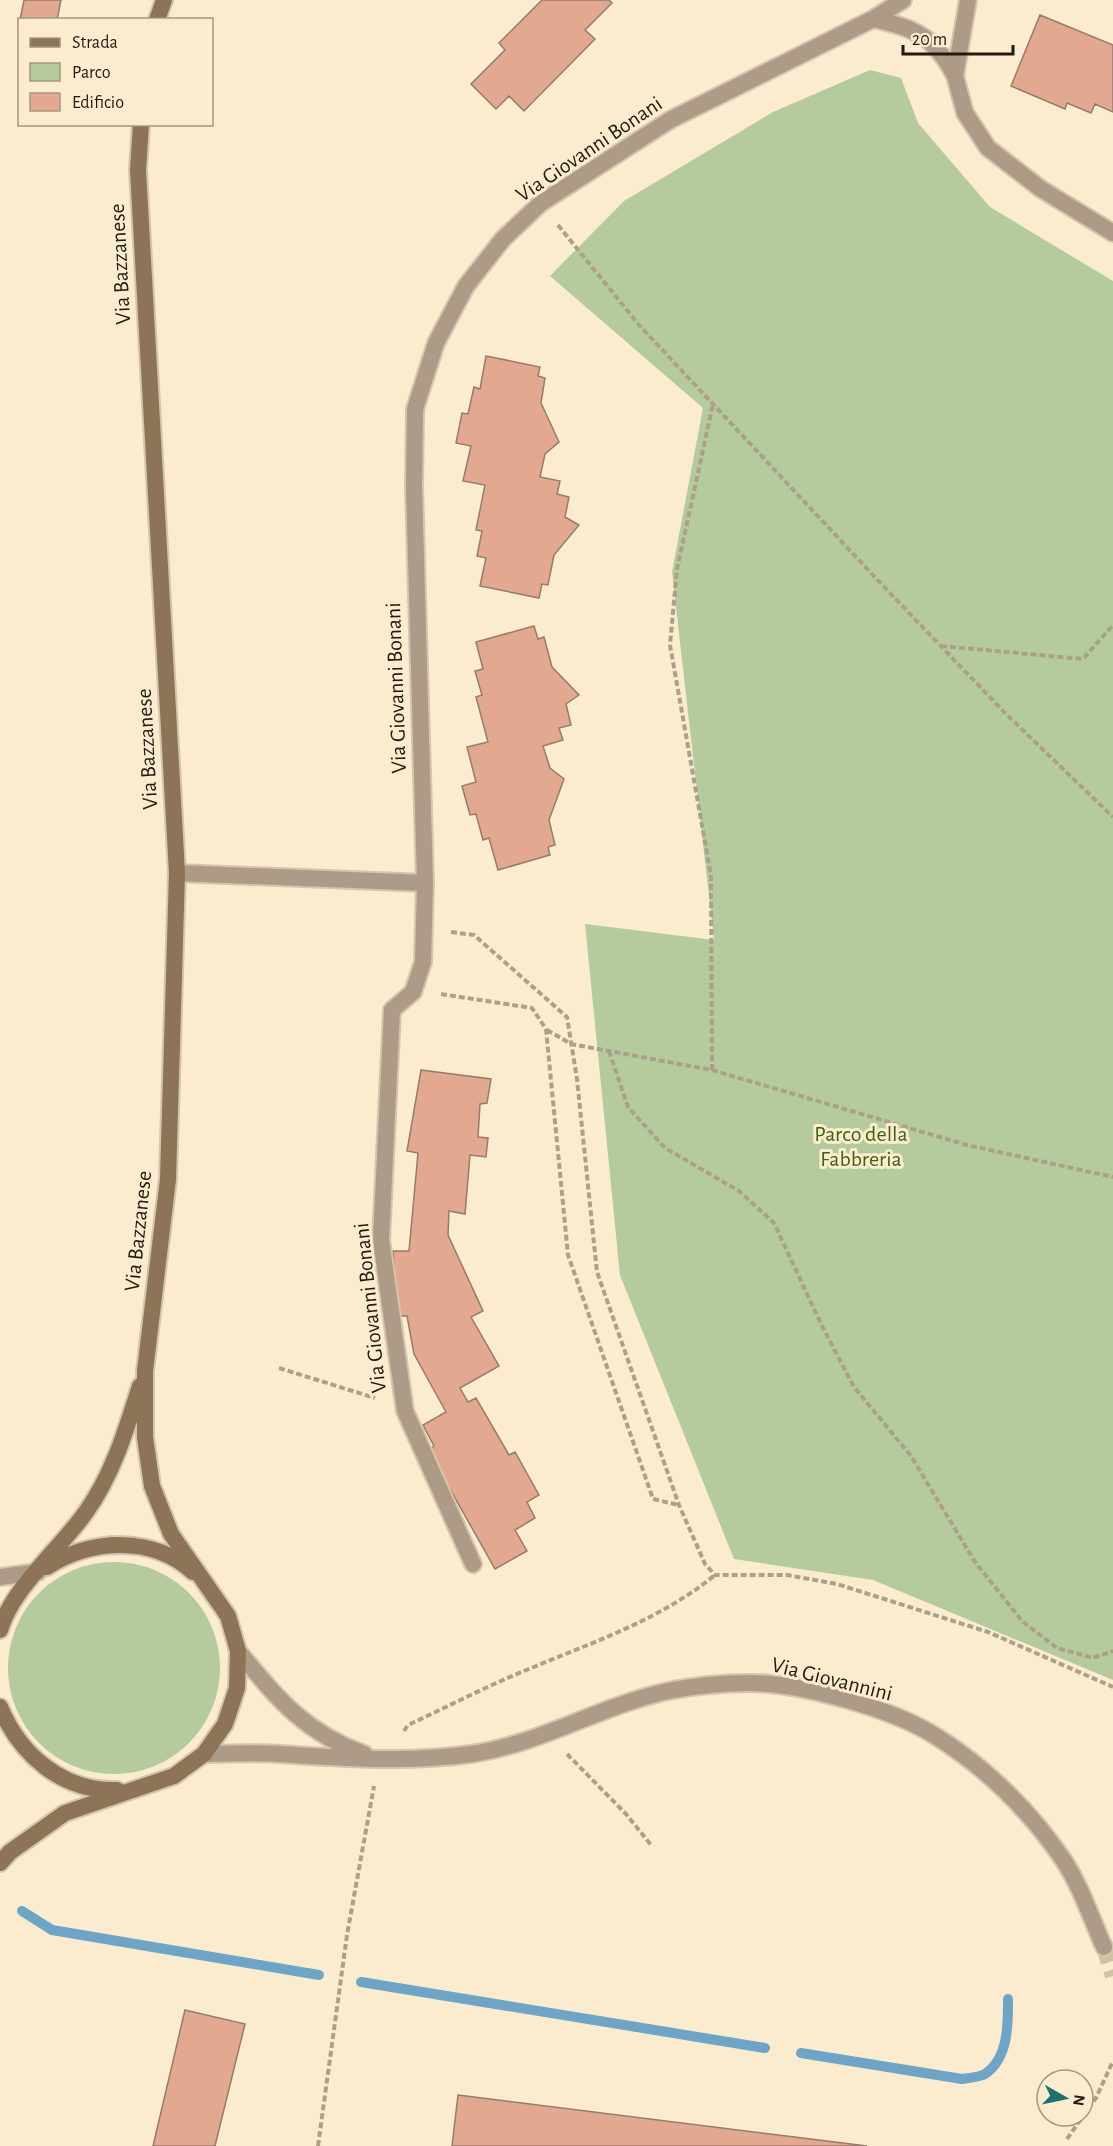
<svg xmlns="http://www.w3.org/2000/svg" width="1113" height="2146" viewBox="0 0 1113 2146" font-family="'Alegreya Sans',sans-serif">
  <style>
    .green { fill: #b5cb9d }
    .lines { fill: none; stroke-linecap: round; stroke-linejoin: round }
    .stream { stroke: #6ea5c7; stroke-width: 10 }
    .building { fill: #e2a890; stroke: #987a6f; stroke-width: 1.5 }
    .tertiary-tunnel { stroke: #cfc2a9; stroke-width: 16; stroke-dasharray: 16 8; stroke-linecap: butt }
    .minor-casing { stroke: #d4c6ad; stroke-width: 20 }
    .tertiary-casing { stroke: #d4c6ad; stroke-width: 20 }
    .secondary-casing { stroke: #d4c6ad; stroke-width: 20 }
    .path { stroke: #aba08a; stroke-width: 4; stroke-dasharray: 6 3; stroke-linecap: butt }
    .minor { stroke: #ad9b88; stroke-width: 16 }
    .tertiary { stroke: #ad9b88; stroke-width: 16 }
    .secondary { stroke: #8d7357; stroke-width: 16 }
    .labels { text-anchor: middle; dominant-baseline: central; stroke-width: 6; stroke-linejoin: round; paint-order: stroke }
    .street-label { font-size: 22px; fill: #211b11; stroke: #fbeccf }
    .park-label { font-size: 22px; fill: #436013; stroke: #fbeccf }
  </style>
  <rect width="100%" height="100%" fill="#fbeccf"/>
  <path class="green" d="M870,70l31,8 17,45 72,84 123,74v1399l-240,-100 -139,-21 -114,-284 -35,-351 129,16 -42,-368 31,-164 -153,-132 74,-75 149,-89z
    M8 1668a106 106 0 1 1 212 0a106 106 0 1 1-212 0Z"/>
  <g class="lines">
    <path class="stream" d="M22,1911l30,19 267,45
      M361,1982l404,66
      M801,2053l161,26c7,-1 18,-2 23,-5 24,-16 23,-51 23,-75"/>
  </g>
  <path class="building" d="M24,0h37l-4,20h-37z
    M542,0h67l3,3 -27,27 10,9 -71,72 -15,-15 -13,13 -25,-25 34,-34 -6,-7z
    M1040,15l73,30v67l-18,-8 -4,9 -24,-10 -2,6 -54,-23z
    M486,356l54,11 -2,9 7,2 -4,25 18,39 -14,12 -5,23 20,4 -3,13 12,3 -4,20 14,8 -25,30 -6,30 -6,-1 -3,14 -59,-12 6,-28 -9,-2 5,-25 -6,-1 9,-45 -22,-4 8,-35 -15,-3 6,-30 6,1 6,-27 6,2z
    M534,626l4,13 6,-2 8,30 27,28 -13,9 5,21 -12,3 4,12 -20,6 7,22 14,11 -15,41 6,25 -7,2 2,8 -52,15 -9,-32 -6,2 -7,-26 -6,1 -8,-29 14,-4 -9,-35 21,-5 -12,-45 6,-2 -7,-24 8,-2 -7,-27z
    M421,1070l70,9 -4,24 -7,1 -2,33 10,1 -2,19 -16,-2 -5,59 -16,-3 -1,24 35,76 -12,6 28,49 -39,22 8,14 8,-4 33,57 6,-3 24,43 -12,7 8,16 -20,12 12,21 -32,18 -67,-119 6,-4 -11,-21 23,-13 -32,-58 -7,-38h-10l-4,-65h16l9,-98 -11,-2z
    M185,2010l60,14 -30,122h-62z
    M458,2095l409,51h-415z"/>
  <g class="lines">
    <path class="tertiary-tunnel" d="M1104,1947l9,29"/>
    <defs>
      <path id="minor" d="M903,0l-30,19c42,9 61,17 82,57
        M968,0l-13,76 10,37 23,35 53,41 72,44
        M177,873l248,10
        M473,1564l-68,-153 -24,-171 11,-230 21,-18 10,-30 2,-79 -11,-396 1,-78 21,-66 30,-57 37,-47 38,-36 129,-83 203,-101
        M0,1577l38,-5"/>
      <path id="tertiary" d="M238,1651c40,48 66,81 126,103
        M204,1754c25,0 51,-2 77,0 64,4 126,9 190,0 69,-10 129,-48 197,-63 25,-5 55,-8 82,-8 50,0 144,26 187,54 48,30 93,74 125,121 18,26 29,60 42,89"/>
      <path id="secondary" d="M157,20l7,-20
        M47,1567c44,-28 105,-32 146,5
        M0,1630c12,-42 60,-81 86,-118 27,-38 40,-82 54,-126
        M0,1707c20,48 63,85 117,83
        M0,1863l10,-11 55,-39 109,-37 30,-22 21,-30 12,-36 1,-37 -10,-35 -57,-82 -19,-48 -7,-49v-66l23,-192 9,-306 -39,-703 3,-46"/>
    </defs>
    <use href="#minor" class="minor-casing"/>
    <use href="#tertiary" class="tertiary-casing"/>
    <use href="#secondary" class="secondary-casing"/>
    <path class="path" d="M558,225l81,100 248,265 117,122 109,105
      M941,646l142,13 30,-34
      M451,932l23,3 93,82 10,62 20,193 82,233 26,59 10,11h72l50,9 151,48 125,55
      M441,994l91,14 14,21 22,226 85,244 26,6
      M547,1030l24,14 141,26 255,75 146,32
      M609,1051l19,56 37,41 74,43 35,32 48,103 32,61 57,69 64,106 47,59 35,27 36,10 20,-7
      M712,1070l-1,-194 -41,-231 7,-76 36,-165
      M279,1368l96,30
      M404,1731l4,-6c39,-18 77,-38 116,-54 66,-28 135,-50 191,-96
      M567,1754l59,60 25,31
      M1083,2116l13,-18 17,-37
      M1067,2139l16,-23
      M318,2146l29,-211 27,-149"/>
    <use href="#minor" class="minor"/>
    <use href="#tertiary" class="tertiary"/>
    <use href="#secondary" class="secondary"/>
  </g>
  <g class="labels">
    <g class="street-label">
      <text transform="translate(589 149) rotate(-34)">Via Giovanni Bonani</text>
      <text transform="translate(120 264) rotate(-93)">Via Bazzanese</text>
      <text transform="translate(396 688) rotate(-92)">Via Giovanni Bonani</text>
      <text transform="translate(147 749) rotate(-93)">Via Bazzanese</text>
      <text transform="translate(138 1231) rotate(-84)">Via Bazzanese</text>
      <text transform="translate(370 1308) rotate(-96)">Via Giovanni Bonani</text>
      <text transform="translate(832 1679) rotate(14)">Via Giovannini</text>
    </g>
    <g class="park-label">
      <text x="861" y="1134">Parco della<tspan x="861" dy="25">Fabbreria</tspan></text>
    </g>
  </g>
  <rect x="18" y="18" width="195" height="108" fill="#fbeccf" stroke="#a49883" stroke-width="1.5"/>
  <rect x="30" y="38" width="30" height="9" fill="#8d7357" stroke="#a49883" stroke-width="1.5"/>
  <text x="72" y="48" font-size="18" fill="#211b11">Strada</text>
  <rect x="30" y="63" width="30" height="18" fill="#b5cb9d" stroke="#a49883" stroke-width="1.5"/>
  <text x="72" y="78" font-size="18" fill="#211b11">Parco</text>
  <rect x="30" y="93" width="30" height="18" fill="#e2a890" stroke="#a49883" stroke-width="1.5"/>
  <text x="72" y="108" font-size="18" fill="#211b11">Edificio</text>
  <g transform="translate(1065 2098) rotate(99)"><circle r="28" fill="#fbeccf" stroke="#a49883" stroke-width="1.5"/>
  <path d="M0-4.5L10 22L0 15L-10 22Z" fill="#236e72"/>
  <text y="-9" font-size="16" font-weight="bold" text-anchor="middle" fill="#211b11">N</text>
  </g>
  <path d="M903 45v9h110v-9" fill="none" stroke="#211b11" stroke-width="3"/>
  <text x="912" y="45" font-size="18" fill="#211b11" stroke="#fbeccf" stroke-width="4.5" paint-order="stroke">20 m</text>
</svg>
